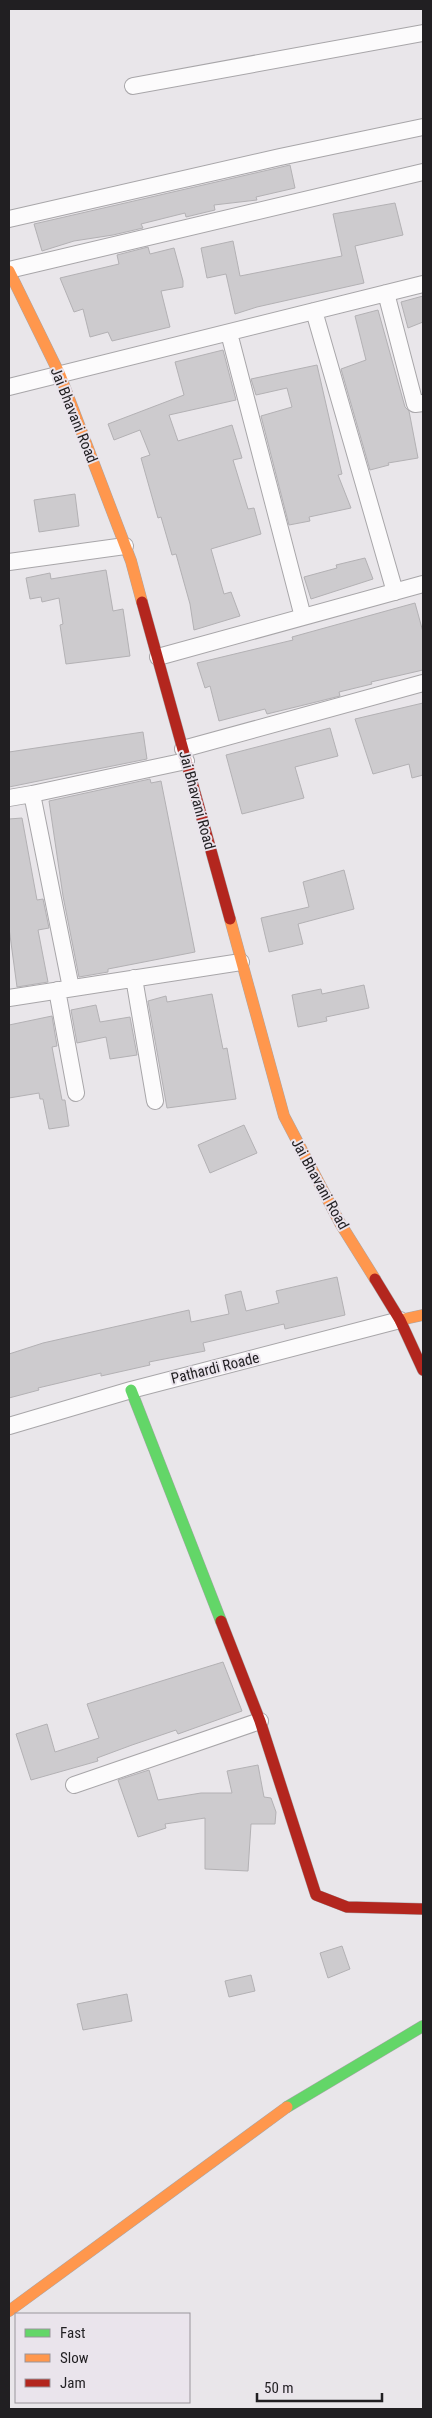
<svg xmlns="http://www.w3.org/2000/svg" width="432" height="2418" viewBox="0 0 432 2418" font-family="'Roboto Condensed',sans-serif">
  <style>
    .building { fill: #cdcbce; stroke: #b3b1b4 }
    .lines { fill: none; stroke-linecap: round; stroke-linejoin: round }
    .street-casing { stroke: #a8a6a9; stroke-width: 18 }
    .fast-casing { stroke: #a8a6a9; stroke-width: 12 }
    .slow-casing { stroke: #a8a6a9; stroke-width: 12 }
    .jam-casing { stroke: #a8a6a9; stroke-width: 12 }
    .street { stroke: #fcfbfc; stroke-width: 16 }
    .fast { stroke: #63d668; stroke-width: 11 }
    .slow { stroke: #ff974d; stroke-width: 11 }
    .jam { stroke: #b3261e; stroke-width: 11 }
    .labels { text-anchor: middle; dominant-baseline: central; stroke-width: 4; stroke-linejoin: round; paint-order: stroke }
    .street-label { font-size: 15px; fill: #211f22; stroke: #eae4ec }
  </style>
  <rect width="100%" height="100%" fill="#e9e6ea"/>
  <path class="building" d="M290,165l5,23 -39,9 1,3 -43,5 1,5 -29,7 -1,-4 -44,11 2,4 -30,7 -39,6 -32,10 -8,-27z
    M395,203l8,32 -48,11 9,37 -107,24 -22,7 -9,-40 -19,4 -6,-30 32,-7 7,35 102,-20 -9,-42z
    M148,247l2,7 24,-6 9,33v6l-22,4 9,36 -58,14 -4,-9 -18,5 -7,-28 -9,3 -14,-34 59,-14 -2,-9z
    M423,296v26l-15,6 -7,-26z
    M378,310l27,97 4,4 9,47 -30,5 1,2 -19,5 -29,-101 25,-9 -11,-44z
    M223,350l13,50 -67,15 9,26 54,-16 10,33 -9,2 15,49 6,-1 7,26 -50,15 13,45 7,-2 9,24 -46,14 -4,-26 -14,-50 -4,1 -11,-38 -3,1 -17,-60 9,-3 -10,-25 -26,10 -6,-16 76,-29 -9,-33z
    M317,365l25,109 -4,1 13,33 -42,9 1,4 -21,4 -28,-109 31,-9 -5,-19 -31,7 -5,-16z
    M75,494l4,32 -40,6 -5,-32z
    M365,558l8,21 -62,20 -7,-22 33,-9 -1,-3z
    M106,570l7,41 10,-2 7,47 -64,8 -6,-39 3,-1 -4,-26 -17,4 -1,-5 -11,2 -4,-21 24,-5 1,6z
    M415,603l8,29v38l-52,12 1,2 -33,8 1,4 -32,8 -41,10 -2,-5 -46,12 -9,-35 -5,2 -8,-25 96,-23 -1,-3z
    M423,703v72l-11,3 -3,-14 -36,10 -18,-55z
    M330,728l8,28 -43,11 9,31 -62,16 -16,-59z
    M143,732l4,27 -138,28v-35z
    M150,779l1,4 10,-2 34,171 -87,17v3l-29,5 -16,-81 -14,-95z
    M22,818l15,82 6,-1 6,29 -11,2 10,52 -31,5 -8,-59v-109z
    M344,870l10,39 -56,15 5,20 -34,8 -8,-34 48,-11 -6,-25z
    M364,985l5,23 -43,9 1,4 -29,6 -6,-32 29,-6 1,5z
    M212,994l11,55 4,-1 9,51 -69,9 -19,-107 18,-5 1,6z
    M96,1005l4,17 30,-5 7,38 -27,4 -4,-22 -29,6 -6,-33z
    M52,1016l5,30 -5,1 10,53h3l4,26 -20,3 -6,-30h-3l-1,-6 -30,5v-73z
    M244,1125l13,28 -47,20 -12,-28z
    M337,1277l8,38 -60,14 -1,-5 -81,19 2,8 -56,11 1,3 -49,11v-3l-63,15 1,2 -30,8v-44l34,-11 146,-33 2,12 38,-8 -4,-19 16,-4 5,20 33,-8 -3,-12z
    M223,1662l19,49 -64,23 -2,-4 -44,15 -35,13 1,3 -67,19 -15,-46 31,-10 8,28 44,-14 -12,-34z
    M258,1765l6,32 7,1 5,14 -1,12h-24l-3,47 -43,-2v-51l-40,6 1,4 -28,9 -20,-57 31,-10 9,30 43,-7h31l-5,-22z
    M342,1946l8,23 -22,9 -8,-25z
    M251,1975l4,16 -26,6 -4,-16z
    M127,1994l5,27 -49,9 -6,-26z"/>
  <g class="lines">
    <defs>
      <path id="street" d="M133,86l290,-53
        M9,219l271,-62 143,-30
        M9,270l414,-98
        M386,293l29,111 8,-1
        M314,311l81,281
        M229,333l74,284
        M9,387l414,-103
        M9,562l116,-16
        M158,657l265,-73
        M183,749l240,-66
        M9,798l23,-4
        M134,978l21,123
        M71,988l-39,-194 154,-33
        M57,990l19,103
        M9,998l232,-36
        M9,1426l122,-36 269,-70
        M74,1785l186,-64"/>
      <path id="fast" d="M131,1390l90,231
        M287,2107l136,-81"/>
      <path id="slow" d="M9,271l51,104 71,186 11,41
        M230,919l54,197 56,107 35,56
        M400,1320l23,-5
        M9,2311l278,-204"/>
      <path id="jam" d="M142,602l88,317
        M375,1279l25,41 23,50
        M221,1621l39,100 56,174 31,12 76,2"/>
    </defs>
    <use href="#street" class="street-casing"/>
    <use href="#fast" class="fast-casing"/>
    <use href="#slow" class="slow-casing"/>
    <use href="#jam" class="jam-casing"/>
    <use href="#street" class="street"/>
    <use href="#fast" class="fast"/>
    <use href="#slow" class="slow"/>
    <use href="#jam" class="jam"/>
  </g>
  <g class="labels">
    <g class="street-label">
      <text transform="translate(74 415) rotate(68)">Jai Bhavani Road</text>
      <text transform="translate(197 800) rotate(75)">Jai Bhavani Road</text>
      <text transform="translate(320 1184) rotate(61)">Jai Bhavani Road</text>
      <text transform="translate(215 1368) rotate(-14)">Pathardi Roade</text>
    </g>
  </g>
  <rect width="432" height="2418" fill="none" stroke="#211f22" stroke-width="20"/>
  <rect x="15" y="2313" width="175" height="90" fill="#eae4ec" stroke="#9a959b"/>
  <rect x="25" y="2329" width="25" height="8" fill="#63d668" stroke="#9a959b"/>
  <text x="60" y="2338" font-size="15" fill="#211f22">Fast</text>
  <rect x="25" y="2354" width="25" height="8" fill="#ff974d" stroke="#9a959b"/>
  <text x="60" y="2363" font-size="15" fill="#211f22">Slow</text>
  <rect x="25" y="2379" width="25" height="8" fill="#b3261e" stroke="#9a959b"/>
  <text x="60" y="2388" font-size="15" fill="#211f22">Jam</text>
  <path d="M257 2393v8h125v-8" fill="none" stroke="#211f22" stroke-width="2.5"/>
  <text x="264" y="2393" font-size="15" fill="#211f22" stroke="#eae4ec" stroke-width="4" paint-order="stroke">50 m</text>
</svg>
